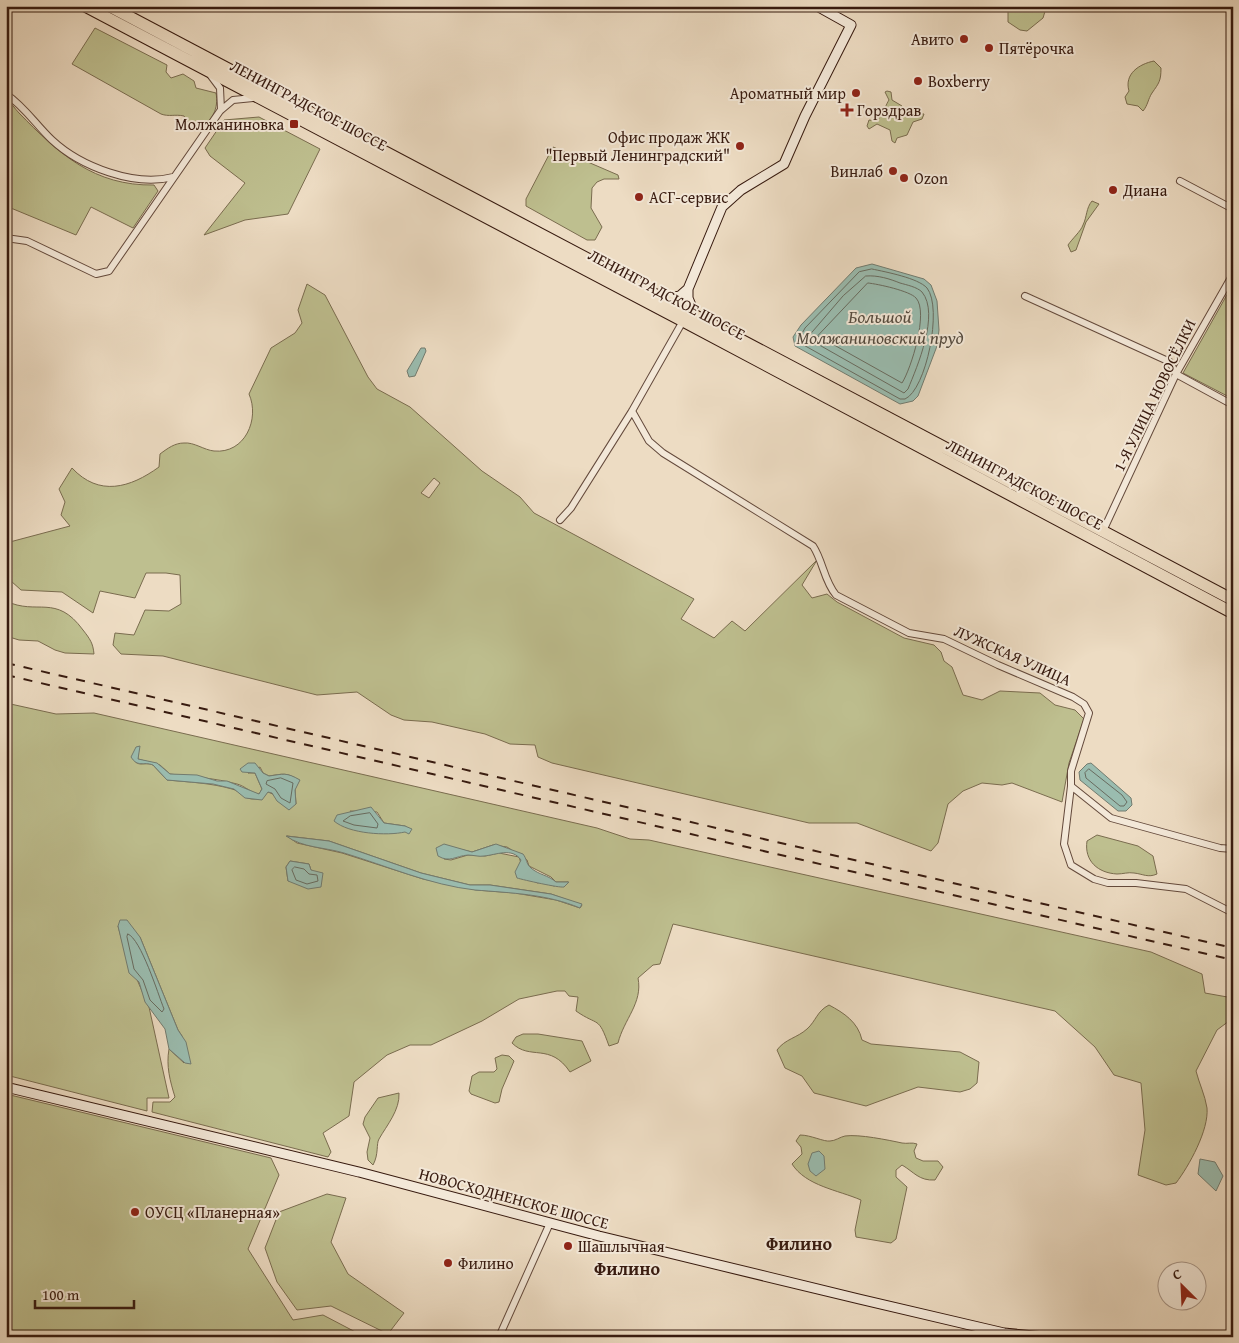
<svg xmlns="http://www.w3.org/2000/svg" width="1239" height="1343" viewBox="0 0 1239 1343" font-family="'Gentium Book Plus',serif">
  <style>
    .green { fill: #bebf8f; stroke: #7a6c4f; fill-rule: evenodd }
    .water { fill: #9abcaf; stroke: #727b6f }
    .lines { fill: none; stroke-linecap: round; stroke-linejoin: round }
    .shore { stroke: #686b5f; stroke-width: 1 }
    .street-casing { stroke: #644a3c; stroke-width: 8 }
    .secondary-casing { stroke: #371a0f; stroke-width: 11 }
    .highway-casing { stroke: #371a0f; stroke-width: 13 }
    .street { stroke: #f3e8d8; stroke-width: 6 }
    .secondary { stroke: #f3e8d8; stroke-width: 9 }
    .highway { stroke: #eddcc3; stroke-width: 11 }
    .rail { stroke: #371a0f; stroke-width: 2; stroke-dasharray: 9 9; stroke-linecap: butt }
    .poi-dot { fill: #8f2418; stroke: #f3e8d8; stroke-width: 2 }
    .labels { text-anchor: middle; dominant-baseline: central; stroke-width: 4; stroke-linejoin: round; paint-order: stroke }
    .poi-label { font-size: 16px; fill: #371a0f; stroke: #f3e8d8; text-anchor: start }
    .street-label { font-size: 16px; fill: #371a0f; stroke: #f3e8d8 }
    .water-label { font-size: 18px; font-style: italic; fill: #554b3f; stroke: #f3e8d8 }
    .neighbourhood-label { font-size: 18px; font-weight: bold; fill: #371a0f; stroke: #f3e8d8 }
  </style>
  <rect width="100%" height="100%" fill="#eddcc3"/>
  <filter id="stains"><feTurbulence type="fractalNoise" baseFrequency=".004" numOctaves="4"/><feColorMatrix values="0 0 0 0 .2 0 0 0 0 .09 0 0 0 0 .02 0 0 0 .5 -.17"/></filter>
  <radialGradient id="worn" r=".72"><stop offset=".6" stop-color="#630" stop-opacity="0"/><stop offset="1" stop-color="#630" stop-opacity=".3"/></radialGradient>
  <path class="green" d="M1008,6h34l4,2 -3,10 -16,13 -7,-1 -12,-8z
    M95,28l72,37 -1,7 5,6 12,-4 11,7 2,7 20,5c3,15 -4,29 -17,37l-7,-2 -8,-12c-9,-2 -15,1 -23,-2l-89,-50z
    M1154,61l7,7c0,13 -2,15 -9,25 -4,6 -4,12 -9,18l-5,-5 -11,-2 -2,-7 4,-6c-5,-17 10,-27 25,-30z
    M887,91l4,1 1,8 10,6 5,7 17,1 -2,5 -9,3 -6,13 -10,3 -2,5 -3,-2 -2,-11 -13,-6 -8,5 -2,-3 2,-6c14,3 14,-11 20,-20l-4,-8z
    M6,99c6,4 8,9 13,14 40,41 75,73 135,72l4,6 -25,37 -42,-21 -15,28 -70,-29z
    M259,117l61,32 -32,65 -43,6 -41,15 41,-52 -35,-27 -5,-8 19,-28z
    M553,147l65,28 1,4h-15l-7,3 -5,6 -1,20 11,19 -7,13h-8l-61,-34v-7z
    M1092,201l7,3 -13,18 -10,28 -5,2 -3,-7c4,-6 13,-14 15,-20 4,-8 3,-17 9,-24z
    M307,284l18,11 43,82 9,12 33,18 72,64 38,26 14,16 160,86 -13,20 33,19 18,-17 13,10 72,-71 -15,25 10,13 15,-4 10,8 67,36 30,7 7,7 3,9 8,6 11,28 19,5 18,-9 40,2 15,12 20,5 9,9 -15,44 -7,39 -50,-19 -10,2 -20,-2 -19,8 -15,13 -10,39 -7,8 -74,-28h-48l-257,-60 -14,-6 -3,-12 -25,-1 -25,-10 -53,-12 -28,-2 -13,-5 -34,-23 -40,3 -154,-39 -42,-2 -8,-9 2,-12 19,2 11,-25 24,1 12,-7 -1,-29 -14,-2h-20l-11,25 -35,-7 -7,22 -31,-21 -41,-2 -10,-9 -5,-2v-36l64,-17 -9,-11 4,-13 -6,-13 13,-21c27,29 58,20 87,-1l1,-13c8,-6 15,-11 24,-11 10,-1 20,7 30,8 31,3 46,-32 35,-57l22,-46 24,-15 7,-10 -4,-13zM434,478l6,5 -11,15 -8,-5z
    M1233,284v115l-50,-26z
    M6,601c31,15 50,-8 77,29 7,9 10,13 11,24l-29,-1 -10,-3 -17,-9 -19,-1 -13,-4z
    M6,703l50,11 38,-1 503,115 33,11 19,1 502,112 51,22 3,19 28,5v20l-16,12 -21,41c3,12 9,24 11,37 2,22 -18,58 -31,75l-10,2 -28,-10 7,-45 -4,-47 -27,-8 -19,-28 -40,-36 -382,-87 -13,40 -7,1 -15,13c5,25 -14,41 -20,65l-9,3c-11,-31 -10,-19 -33,-35l2,-14 -9,-1 -4,-5h-8l-38,8 -37,22 -51,24h-21l-23,10 -33,27 -5,34 -26,17 8,19 -3,5 -176,-45 1,-10h17l5,-5c-5,-16 -9,-31 -6,-48l15,14 -2,-27 -4,-6 -38,-93 -5,-5 -17,-6 7,26 24,55 20,91h-22v13l-141,-36zM139,746l-1,13 22,6 10,9c23,3 45,4 67,10 8,2 14,9 22,10l3,-5 -7,-16h-7l12,-6 3,6 6,3c14,-2 17,-4 30,4l-4,9 1,15 -28,-12c-4,3 -5,7 -12,7 -13,1 -15,-8 -24,-10 -21,-6 -43,-7 -65,-9l-14,-15c-9,-4 -15,4 -21,-8zM350,811l27,1 7,11 21,3 6,4c-9,2 -39,6 -46,0 -6,-5 -10,-13 -15,-19zM287,836l42,5 92,32 49,12h20l61,9 31,11 -2,3 -24,-8 -41,-7 -39,-3 -53,-11 -81,-26 -45,-10zM493,845l14,2 20,13 2,6 22,11 5,5h12l-14,4 -10,-4 -7,1 -16,-20 -2,-6 -20,-4 -14,3 -17,-1 -17,5 -7,-1 7,-12 21,5zM290,861l19,3 2,6 -23,11 -2,-14z
    M1097,835l41,11 15,10 4,18c-9,4 -14,0 -23,-1 -6,-1 -11,1 -17,1 -19,-1 -33,-13 -30,-33z
    M829,1005c15,8 29,17 33,35l9,4 89,8 19,10 -2,21 -7,6 -10,3 -42,-5 -52,19 -52,-13 -12,-17 -17,-8 -8,-18c8,-11 20,-12 30,-21 9,-8 10,-18 22,-24z
    M523,1034h15l44,7 9,20 -21,11c-20,-30 -40,-11 -58,-29l4,-6z
    M502,1055l7,1 5,5 -12,28 -3,13 -4,1 -24,-9 -2,-3 3,-15 7,-4h15l3,-3 -2,-11z
    M399,1093c1,17 -12,32 -20,46 -3,5 0,15 -6,26l-5,-5 -1,-8 3,-14 -7,-14 2,-7 13,-19z
    M6,1094l265,64 8,17 -31,74 45,71 30,-5 42,22h-359z
    M800,1135c11,0 24,7 30,6 5,0 10,-4 15,-5 14,-2 43,4 57,7 5,1 10,-1 15,1l-3,7 2,7 7,3h15l5,6 -8,13c-16,1 -21,-8 -33,-15l-6,5v7l11,10 -11,52 -5,4 -35,-6 -1,-7 6,-30c-23,-10 -55,-14 -69,-36l10,-10 -1,-7 -5,-6z
    M327,1194l19,4 -15,44 17,32 56,39 -16,21 -57,-28 -34,4 -20,-28 -12,-34 14,-36z"/>
  <path class="water" d="M872,264l52,15 7,6 6,16 2,29 -2,16 -19,50 -5,5 -13,3 -105,-58 -2,-9 8,-12 55,-57z
    M421,348h4l1,3 -11,25 -6,1 -2,-6z
    M140,746l-2,13 19,4 13,11 27,1 20,6h10l32,13 3,-5 -7,-16 -13,-1 -2,-3 8,-6h7l8,10 6,3c15,-2 17,-4 31,4l-5,10 1,14 -7,6 -12,-9 -5,-8 -4,-1 -6,8 -17,-2 -11,-9 -21,-5 -46,-4 -14,-15c-10,-4 -15,3 -22,-8l5,-10z
    M1091,763l40,35 1,7 -6,6h-8l-38,-31 -1,-8 8,-8z
    M371,807l13,16 21,3 7,3 -3,5 -4,-2c-18,4 -56,2 -71,-11l3,-6z
    M286,836l43,5 92,32 49,12h20l61,9 31,10 -2,4c-33,-14 -69,-15 -105,-18 -45,-5 -88,-24 -131,-37 -20,-6 -41,-5 -58,-17z
    M444,844l28,8 24,-8 27,10c4,5 3,10 8,14 8,7 17,7 25,14h13l-5,5c-5,1 -40,-7 -47,-9l-2,-6 6,-12c-9,-13 -25,-5 -37,-4 -5,1 -11,-1 -16,-1 -13,1 -18,8 -30,1l-2,-8z
    M290,861l19,3 2,6 12,3 -2,14 -13,2 -20,-8 -2,-14z
    M120,920h7l13,17 38,93 8,12 5,22 -6,-1 -16,-14 -4,-20 -20,-27 -6,-20 -10,-9 -11,-47z
    M819,1151l5,5 1,13 -9,7 -6,-5 -2,-7 4,-11z
    M1200,1159l15,3 8,14 -7,15 -18,-17z"/>
  <g class="lines">
    <path class="shore" d="M872,269c14,3 46,9 55,19 16,20 -1,102 -22,111h-5l-100,-56 -1,-4 6,-11 54,-56z
      M866,276c12,-1 24,3 34,7 7,2 17,4 22,9 18,22 -5,75 -14,97l-4,4 -97,-55 36,-42z
      M868,283c10,1 42,8 48,15 13,14 -5,71 -14,85l-84,-47z
      M1089,769l33,26 5,7 -3,4h-4l-34,-28 -1,-5z
      M281,778l12,5 -3,20 -9,-5 -6,-9 -9,-5 1,-3z
      M370,813l8,11 -1,4 -23,-3 -11,-4 7,-5z
      M295,867l9,2 5,5 8,1 1,6 -11,3 -11,-4 -4,-10z
      M128,934c13,5 30,60 36,75l-2,3 -12,-12 -7,-20 -9,-11 -7,-32z"/>
    <defs>
      <path id="street" d="M211,76l9,12 1,22
        M6,94c19,13 30,31 46,46 29,27 83,47 121,37
        M1180,181l53,28
        M6,238l21,3 69,33 13,-3 111,-160 13,-11 20,-2
        M1025,296l145,66 6,12 57,31
        M632,411l17,30 14,12 150,93c10,15 11,35 23,49l73,38 35,6 54,26 75,32 11,7 5,9 -18,58v15l40,32 109,30 13,1
        M560,520l11,-12 61,-97 51,-90
        M1103,531l73,-157 57,-100
        M1071,786l-7,58 7,21 23,14 14,4h28l50,6 47,24
        M499,1337l51,-114"/>
      <path id="secondary" d="M664,299l16,-3 8,-7
        M695,315l-7,-17v-9l34,-82 19,-17 43,-26 21,-48 46,-91 -34,-19
        M6,1087l353,85 240,64 260,63 145,34 40,4"/>
      <path id="highway" d="M85,6l598,315 550,292
        M109,6l1124,594"/>
    </defs>
    <use href="#street" class="street-casing"/>
    <use href="#secondary" class="secondary-casing"/>
    <use href="#highway" class="highway-casing"/>
    <use href="#street" class="street"/>
    <use href="#secondary" class="secondary"/>
    <use href="#highway" class="highway"/>
    <path class="rail" d="M6,663l1227,285
      M6,675l1227,285"/>
  </g>
  <g class="poi-dot">
    <circle cx="964" cy="39" r="5"/>
    <circle cx="989" cy="48" r="5"/>
    <circle cx="918" cy="81" r="5"/>
    <circle cx="856" cy="93" r="5"/>
    <path d="M844.5 102.5h5v5h5v5h-5v5h-5v-5h-5v-5h5z"/>
    <rect x="289" y="119" width="10" height="10" rx="2.5"/>
    <circle cx="740" cy="146" r="5"/>
    <circle cx="893" cy="171" r="5"/>
    <circle cx="904" cy="178" r="5"/>
    <circle cx="1113" cy="190" r="5"/>
    <circle cx="639" cy="197" r="5"/>
    <circle cx="135" cy="1212" r="5"/>
    <circle cx="568" cy="1246" r="5"/>
    <circle cx="448" cy="1263" r="5"/>
  </g>
  <g class="labels">
    <g class="poi-label">
      <text x="954" y="39" text-anchor="end">Авито</text>
      <text x="999" y="48">Пятёрочка</text>
      <text x="928" y="81">Boxberry</text>
      <text x="846" y="93" text-anchor="end">Ароматный мир</text>
      <text x="857" y="110">Горздрав</text>
      <text x="284" y="124" text-anchor="end">Молжаниновка</text>
      <text x="730" y="137" text-anchor="end">Офис продаж ЖК<tspan x="730" dy="18">"Первый Ленинградский"</tspan></text>
      <text x="883" y="171" text-anchor="end">Винлаб</text>
      <text x="914" y="178">Ozon</text>
      <text x="1123" y="190">Диана</text>
      <text x="649" y="197">АСГ-сервис</text>
      <text x="145" y="1212">ОУСЦ «Планерная»</text>
      <text x="578" y="1246">Шашлычная</text>
      <text x="458" y="1263">Филино</text>
    </g>
    <g class="street-label">
      <text transform="translate(309 105) rotate(28)">ЛЕНИНГРАДСКОЕ ШОССЕ</text>
      <text transform="translate(667 294) rotate(28)">ЛЕНИНГРАДСКОЕ ШОССЕ</text>
      <text transform="translate(1154 395) rotate(-64)">1-Я УЛИЦА НОВОСЁЛКИ</text>
      <text transform="translate(1025 484) rotate(28)">ЛЕНИНГРАДСКОЕ ШОССЕ</text>
      <text transform="translate(1013 655) rotate(24)">ЛУЖСКАЯ УЛИЦА</text>
      <text transform="translate(514 1198) rotate(15)">НОВОСХОДНЕНСКОЕ ШОССЕ</text>
    </g>
    <g class="water-label">
      <text x="880" y="316">Большой<tspan x="880" dy="21">Молжаниновский пруд</tspan></text>
    </g>
    <g class="neighbourhood-label">
      <text x="799" y="1243">Филино</text>
      <text x="627" y="1268">Филино</text>
    </g>
  </g>
  <rect width="1239" height="1343" fill="none" stroke="#eddcc3" stroke-width="25"/>
  <rect x="8" y="8" width="1224" height="1328" fill="none" stroke="#371a0f" stroke-width="2.5"/>
  <rect x="12" y="12" width="1214" height="1318" fill="none" stroke="#371a0f"/>
  <g transform="translate(1182 1286) rotate(336)"><circle r="24" fill="#f3e8d8" stroke="#a89688"/>
  <path d="M0-4L9 19L0 12L-9 19Z" fill="#8f2418"/>
  <text y="-8" font-size="14" font-weight="bold" text-anchor="middle" fill="#371a0f">С</text>
  </g>
  <path d="M35 1300v8h99v-8" fill="none" stroke="#371a0f" stroke-width="2.5"/>
  <text x="42" y="1300" font-size="15" fill="#371a0f" stroke="#f3e8d8" stroke-width="4" paint-order="stroke">100 m</text>
  <rect width="100%" height="100%" filter="url(#stains)"/>
  <rect width="100%" height="100%" fill="url(#worn)"/>
</svg>
